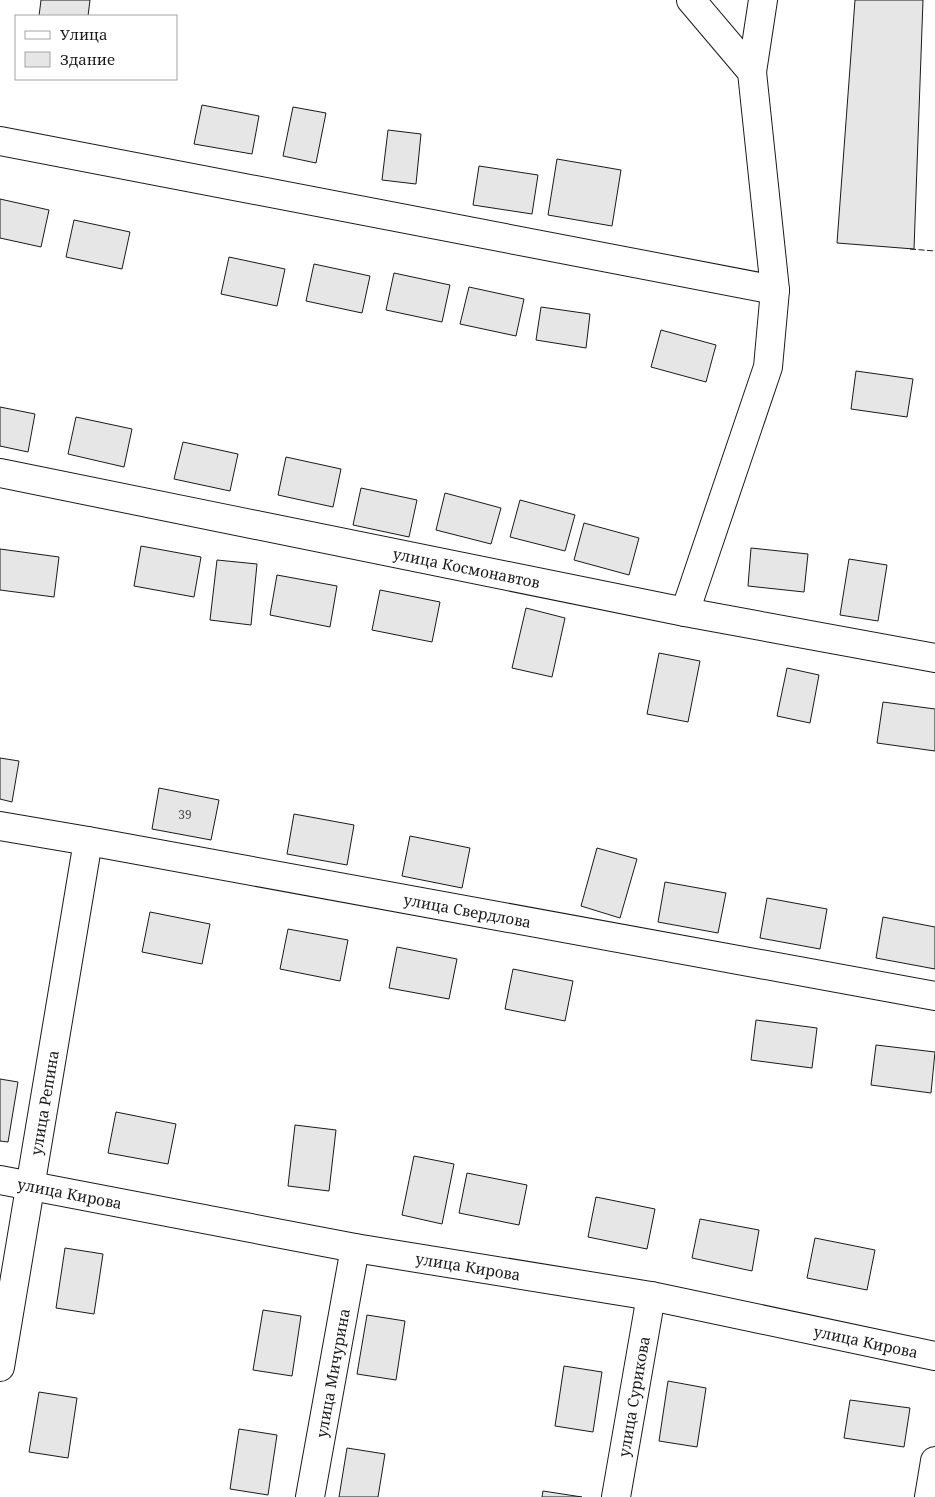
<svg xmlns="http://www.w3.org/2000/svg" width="935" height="1497" viewBox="0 0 935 1497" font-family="'Noto Serif',serif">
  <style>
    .building { fill: #e6e6e6; stroke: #1a1a1a }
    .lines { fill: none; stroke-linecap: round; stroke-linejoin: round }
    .minor-casing { stroke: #1a1a1a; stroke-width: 30 }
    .minor { stroke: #fff; stroke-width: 28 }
    .fence { stroke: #1a1a1a; stroke-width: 1; stroke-dasharray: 6 2.5; stroke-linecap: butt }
    .labels { text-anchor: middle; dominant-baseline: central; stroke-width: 4; stroke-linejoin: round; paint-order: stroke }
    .number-label { font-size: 12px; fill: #4d4d4d }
    .street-label { font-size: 15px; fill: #1a1a1a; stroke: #fff }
  </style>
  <rect width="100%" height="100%" fill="#fff"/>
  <path class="building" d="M41,0h49l-2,16h-49z
    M855,0h68l-9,249 -77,-6z
    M202,105l57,11 -7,38 -58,-10z
    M293,107l33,6 -10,50 -33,-7z
    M388,130l33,4 -5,50 -34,-4z
    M557,159l64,11 -9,56 -64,-11z
    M479,166l59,9 -6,39 -59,-9z
    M0,199l49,11 -8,37 -41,-9z
    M74,220l56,12 -8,37 -56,-12z
    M229,257l56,12 -8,37 -56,-12z
    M314,264l56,12 -8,37 -56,-12z
    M394,273l56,12 -8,37 -56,-12z
    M469,287l55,12 -8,37 -56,-12z
    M541,307l49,7 -4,34 -50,-8z
    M661,330l55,15 -10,37 -55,-15z
    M856,371l57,8 -6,38 -56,-8z
    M0,407l35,7 -7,38 -28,-6z
    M76,417l56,12 -8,38 -56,-13z
    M183,442l55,12 -8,37 -56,-12z
    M286,457l55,12 -8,38 -55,-12z
    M361,488l56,12 -8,37 -56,-12z
    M445,493l56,15 -10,36 -55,-14z
    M520,500l55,15 -10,36 -55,-14z
    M584,523l55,15 -10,37 -55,-15z
    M141,546l60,11 -7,40 -60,-11z
    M751,548l57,6 -4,38 -56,-6z
    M0,549l59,8 -5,40 -54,-7z
    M849,559l38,6 -9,56 -38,-6z
    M217,560l40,4 -6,61 -41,-5z
    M277,575l60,11 -7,41 -60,-12z
    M380,590l60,12 -8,40 -60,-12z
    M526,608l39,10 -13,59 -40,-9z
    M659,653l41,8 -12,61 -41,-8z
    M787,668l32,7 -9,48 -33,-7z
    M883,702l52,7v42l-58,-8z
    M0,758l19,3 -7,41 -12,-3z
    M159,788l60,12 -8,40 -59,-11z
    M294,814l60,11 -7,40 -60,-11z
    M410,836l60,12 -8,40 -60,-12z
    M597,848l40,11 -17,59 -39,-12z
    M665,882l61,11 -8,40 -60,-11z
    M767,898l60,11 -7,40 -60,-11z
    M150,912l60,12 -8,40 -60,-12z
    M883,917l52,10v42l-59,-11z
    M288,929l60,11 -8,41 -60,-12z
    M397,947l60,12 -8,40 -60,-11z
    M513,969l60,12 -8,40 -60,-12z
    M756,1020l61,8 -5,40 -61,-8z
    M876,1045l59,7 -4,41 -60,-8z
    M0,1079l18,3 -10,60 -8,-1z
    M116,1112l60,12 -8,40 -60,-11z
    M295,1125l41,5 -7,61 -41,-5z
    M414,1156l40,8 -12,60 -40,-9z
    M467,1173l60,12 -8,40 -60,-12z
    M596,1197l59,12 -8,40 -59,-12z
    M700,1219l59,11 -7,41 -60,-13z
    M815,1238l60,12 -8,40 -60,-12z
    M65,1248l38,6 -9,60 -38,-6z
    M263,1310l38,6 -9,60 -39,-6z
    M367,1315l38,6 -9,59 -39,-6z
    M564,1366l38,6 -9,60 -38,-6z
    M668,1381l38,7 -9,59 -38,-6z
    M39,1392l38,6 -9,60 -39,-6z
    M850,1400l60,8 -6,39 -60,-9z
    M239,1429l38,6 -9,60 -38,-6z
    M347,1448l38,6 -7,43h-39z
    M543,1491l39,6h-40z"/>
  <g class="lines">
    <defs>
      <g id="minor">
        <path d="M752,72l11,-72"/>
        <path d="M0,141l775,149"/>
        <path id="s1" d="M0,473l685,139 250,46"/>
        <path d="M685,612l83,-245 7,-77 -23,-218 -61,-72"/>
        <path id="s2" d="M0,826l88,15 847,155"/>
        <path id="s3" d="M0,1180l355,68 296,48 284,60"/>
        <path id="s4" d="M0,1367l88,-526"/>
        <path id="s5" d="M310,1497l45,-249"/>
        <path id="s6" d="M616,1497l35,-201"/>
        <path d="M929,1497l6,-36"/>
      </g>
    </defs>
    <use href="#minor" class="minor-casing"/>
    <use href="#minor" class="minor"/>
    <path class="fence" d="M910,249l25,2"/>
  </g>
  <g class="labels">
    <g class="number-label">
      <text x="185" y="814">39</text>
    </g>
    <g class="street-label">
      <text stroke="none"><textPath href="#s1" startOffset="476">улица Космонавтов</textPath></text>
      <text stroke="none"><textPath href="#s2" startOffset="475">улица Свердлова</textPath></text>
      <text stroke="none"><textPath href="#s4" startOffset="268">улица Репина</textPath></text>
      <text stroke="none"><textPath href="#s3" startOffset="71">улица Кирова</textPath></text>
      <text stroke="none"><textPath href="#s3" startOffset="476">улица Кирова</textPath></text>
      <text stroke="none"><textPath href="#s3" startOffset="881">улица Кирова</textPath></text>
      <text stroke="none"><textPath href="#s5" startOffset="126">улица Мичурина</textPath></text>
      <text stroke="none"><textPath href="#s6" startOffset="102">улица Сурикова</textPath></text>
    </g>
  </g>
  <rect x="15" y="15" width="162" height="65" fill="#ffffff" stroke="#a3a3a3"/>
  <rect x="25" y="31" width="25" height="8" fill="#ffffff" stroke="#a3a3a3"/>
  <text x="60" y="40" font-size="15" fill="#1a1a1a">Улица</text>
  <rect x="25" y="52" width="25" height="15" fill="#e6e6e6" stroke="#a3a3a3"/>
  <text x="60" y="65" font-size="15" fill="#1a1a1a">Здание</text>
</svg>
